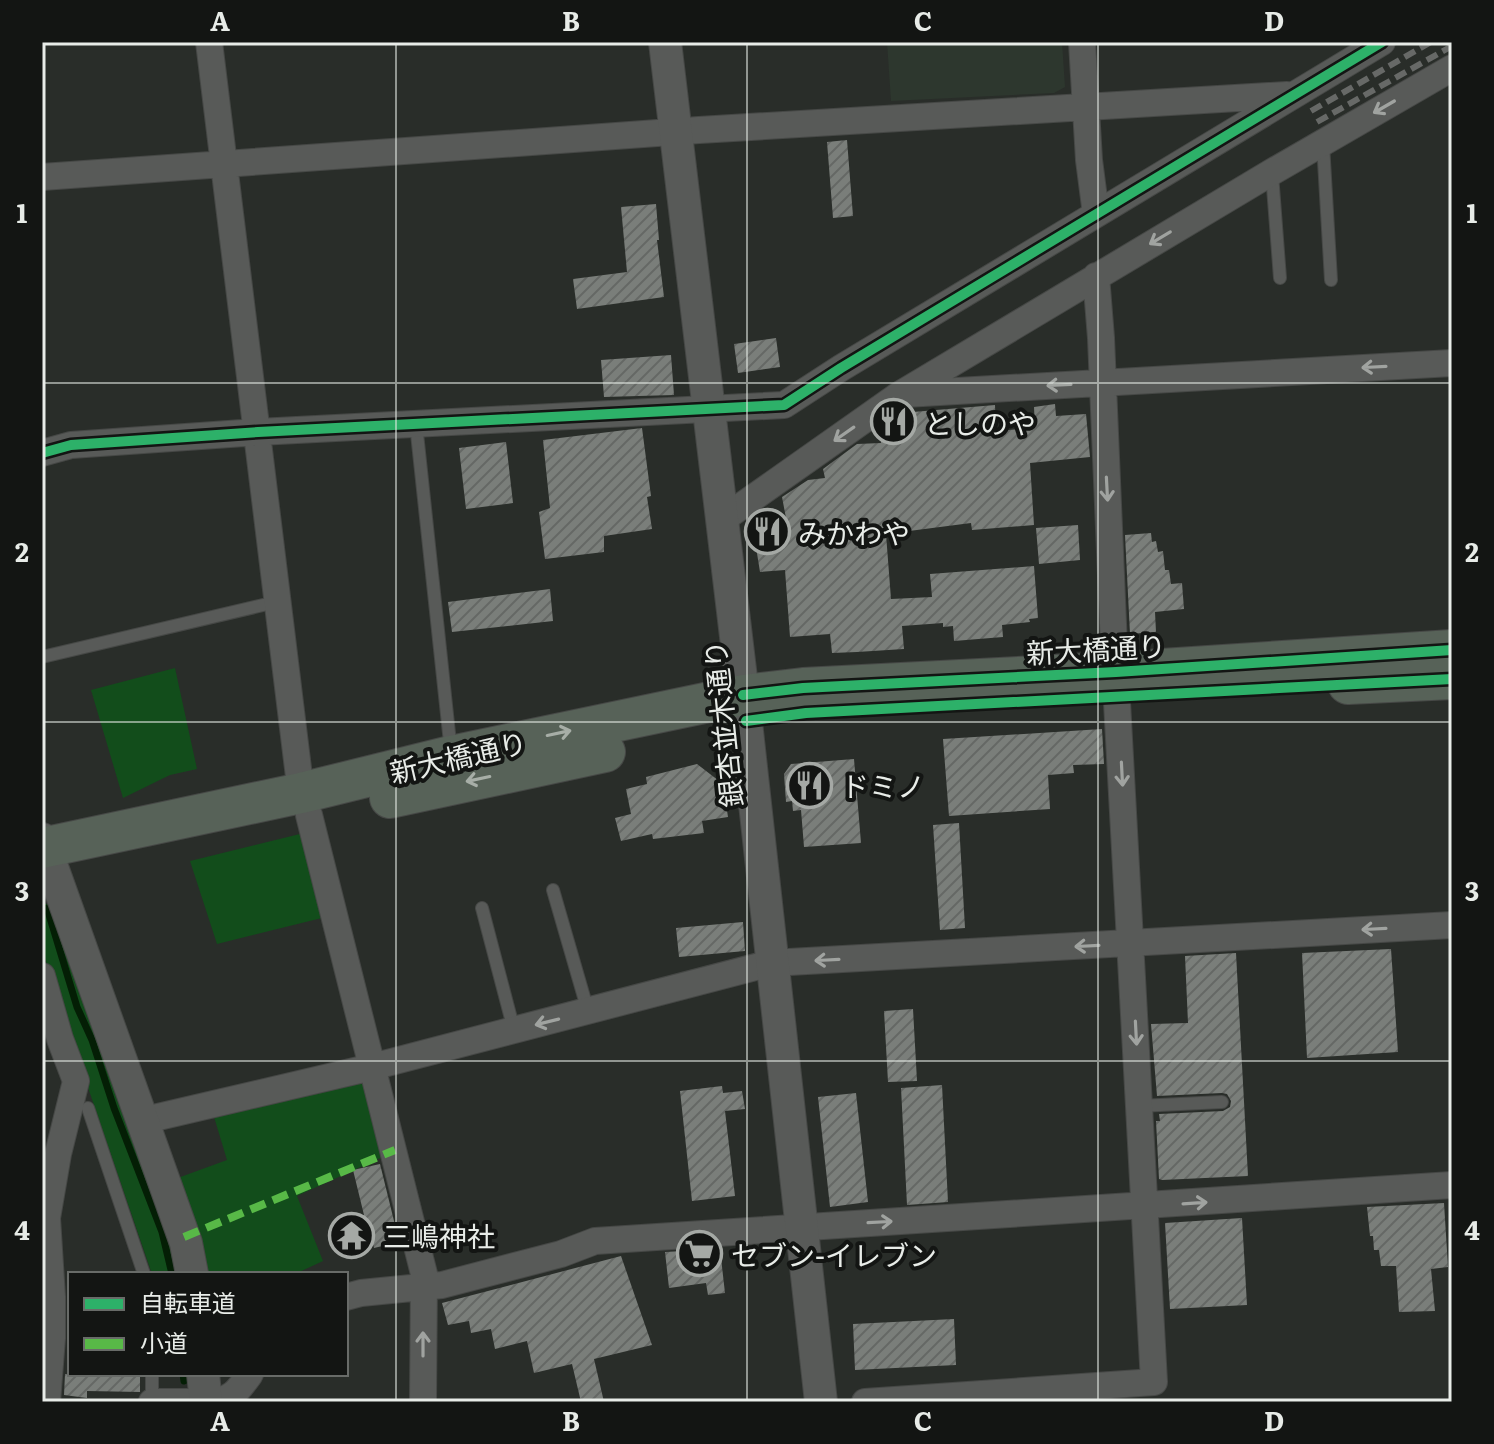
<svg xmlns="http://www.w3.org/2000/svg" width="1494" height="1444" viewBox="0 0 1494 1444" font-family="Literata,'Noto Sans JP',serif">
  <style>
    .built { fill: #2d372e }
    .park { fill: #124d1b }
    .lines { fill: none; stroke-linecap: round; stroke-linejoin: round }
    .stream { stroke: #041e05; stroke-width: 7 }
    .building { fill: url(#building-hatch) }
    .service-casing { stroke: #464846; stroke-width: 14 }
    .minor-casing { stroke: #464846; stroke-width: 28 }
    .tertiary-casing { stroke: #464846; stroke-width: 34 }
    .primary-casing { stroke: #464846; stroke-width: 42 }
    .service { stroke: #585a58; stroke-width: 12 }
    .minor { stroke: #585a58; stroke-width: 26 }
    .tertiary { stroke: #585a58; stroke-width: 32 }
    .primary { stroke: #576258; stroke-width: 40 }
    .rail { stroke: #676967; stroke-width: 6; stroke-dasharray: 12 6; stroke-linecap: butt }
    .quiet { stroke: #58b947; stroke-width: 8; stroke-dasharray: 16 8; stroke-linecap: butt }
    .cycleway-casing { stroke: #131513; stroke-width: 15 }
    .cycleway { stroke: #2db169; stroke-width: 10 }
    .oneway { stroke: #a0a3a0 }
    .oneway2 { stroke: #a7aea7 }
    .grid { fill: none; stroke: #e8ece8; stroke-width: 2; stroke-opacity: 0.55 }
    .labels { text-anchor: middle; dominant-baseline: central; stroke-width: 8; stroke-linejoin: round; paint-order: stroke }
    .poi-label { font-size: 28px; fill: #e8ece8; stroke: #131513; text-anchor: start }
    .street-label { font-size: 28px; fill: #e8ece8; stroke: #131513 }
    .neatline { fill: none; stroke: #e8ece8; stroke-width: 3 }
    .grid-label { font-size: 26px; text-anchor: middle; font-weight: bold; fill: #e8ece8 }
  </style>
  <defs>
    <pattern id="building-hatch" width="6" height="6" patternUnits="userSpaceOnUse" patternTransform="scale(2)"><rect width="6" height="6" fill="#7a7e7a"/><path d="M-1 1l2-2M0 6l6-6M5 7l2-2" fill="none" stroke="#656865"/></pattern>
  </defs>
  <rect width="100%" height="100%" fill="#292d29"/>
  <path class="built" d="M887,42h175l3,45 -11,6 -163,8z"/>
  <path class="park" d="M175,668l22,101 -27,6 -47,23 -32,-108z
    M308,832l22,84 -113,28 -27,-83z
    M56,902l127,372h-31l-103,-300 -7,-29v-40z
    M371,1071l18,83 -92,42 26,65 -28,13h-105l-26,-91 63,-23 -16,-53z"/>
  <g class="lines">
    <path class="stream" d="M47,908l30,99 15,33 22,68 48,124 10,42
      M183,1374l1,7"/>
  </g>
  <path class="building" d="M847,140l6,76 -20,2 -6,-76z
    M656,204l3,36h-2l7,57 -87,12 -4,-30 54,-7 -6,-65z
    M776,338l4,29 -42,6 -4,-29z
    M671,355l3,40 -70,2 -3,-37z
    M1055,404l1,12 30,-2 4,43 -60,6 4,62 -62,5 -1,-7 -85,11 5,65 41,-2 -2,-23 104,-8 4,52 -9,1 1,3 -28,3 1,12 -49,4 -1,-15 -10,1v-4l-41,3 2,23 -47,3 -25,1 -2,-19 -40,3 -5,-67 -25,2 -8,-50 34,-4 -4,-21 26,-17 17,-2 -2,-9 34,-25 24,-1v-16l20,-14 94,-8 1,26 39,-3 -1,-21z
    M642,428l9,68 -4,1 5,32 -48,7v16l-59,7 -6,-47 11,-4 -7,-68z
    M506,442l7,61 -47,6 -7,-61z
    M1078,525l2,35 -41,4 -3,-36z
    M1151,533l1,9 4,-1 2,11 5,-1 2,19h4l2,14 11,-1 2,26 -29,3 1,20 -26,2 -5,-99z
    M550,589l3,32 -101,11 -4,-30z
    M1102,729l2,35 -31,1 1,8 -26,2 2,34 -101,7 -6,-77z
    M854,759l7,84 -57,4 -3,-37 -8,1 -1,-10 -6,1 -2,-28 7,-10z
    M697,764l26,20 5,33 -26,4 2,12 -51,6 -1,-5 -31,7 -6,-23 16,-4 -5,-25 21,-5 -1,-7z
    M959,823l6,105 -25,2 -7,-105z
    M743,922l2,29 -66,6 -3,-29z
    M1391,949l7,103 -91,6 -5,-105z
    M1236,953l12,223 -86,4 -3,-1 -3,-58h4l-1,-7 64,-3 7,-4 1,-6 -4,-7 -5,-1 -65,3 -6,-72 37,-1 -3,-67z
    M913,1009l4,72 -29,1 -4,-71z
    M942,1085l6,117 -41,3 -6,-117z
    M722,1086l1,7 19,-2 3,18 -20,2 10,85 -43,5 -12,-110z
    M856,1093l12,109 -38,5 -12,-110z
    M380,1164l15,61 -4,1 4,17 -21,5 -3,-12 -21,11 -11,-20 25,-12 -11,-45z
    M1444,1203l4,64 -17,2 4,42 -36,1 -3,-46h-15l-2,-16h-5l-1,-14h-3l-3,-29z
    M1242,1218l5,87 -77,4 -5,-86z
    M720,1249l5,44 -17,2 -2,-12 -37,5 -4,-36z
    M621,1256l31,89 -58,14 10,43h-23l-9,-38 -38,9 -7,-32 -32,8 -4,-20 -20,4 -2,-12 -21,4 -6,-22z
    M954,1319l2,46 -101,5 -2,-46z
    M65,1374h75v18l-53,-1v7l-23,-3z"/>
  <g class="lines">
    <defs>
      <path id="service" d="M1323,144l8,136
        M1272,174l8,104
        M416,424l35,328
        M42,657l234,-55
        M553,890l35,121
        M482,908l32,122
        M1139,1106l83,-4
        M88,1108l56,166
        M152,1374v28"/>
      <path id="minor" d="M209,42l92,751
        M1082,42l7,118 7,54
        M42,177l657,-47 588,-35
        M905,394l547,-31
        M42,453l29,-8 187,-13 526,-27 57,-37 541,-326
        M723,519l176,-124 373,-223 180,-104
        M309,815l115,459 -1,128
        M42,976l18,63 16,42 -18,73 -11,64 5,79v41l-5,64
        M141,1121l231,-54 399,-104 681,-38
        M346,1297l15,-4 81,-8 119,-31 34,-13 857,-56
        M152,1402h37
        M209,1402c22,-1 29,-11 41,-28
        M865,1402l289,-20 -40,-735 -13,-309 -5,-62"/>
      <path id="tertiary" d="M665,42l78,653 78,707
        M42,839l144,404 6,31
        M203,1374l3,28"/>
      <path id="primary" d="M1348,684l104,-5
        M390,798l215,-46
        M42,848l259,-55 150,-37 292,-61 60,-7 313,-16 336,-22"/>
    </defs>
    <use href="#service" class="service-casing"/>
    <use href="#minor" class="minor-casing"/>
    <use href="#tertiary" class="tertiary-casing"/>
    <use href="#primary" class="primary-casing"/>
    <use href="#service" class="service"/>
    <use href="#minor" class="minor"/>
    <use href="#tertiary" class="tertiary"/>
    <use href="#primary" class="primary"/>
    <path class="rail" d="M1311,111l120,-69
      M1317,122l135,-76"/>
    <path class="quiet" d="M184,1237l211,-87"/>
    <defs>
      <path id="cycleway" d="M42,453l29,-8 187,-13 526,-27 57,-37 541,-326
        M743,695l60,-7 313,-16 336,-22
        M746,721l60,-8 646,-34"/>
    </defs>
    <use href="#cycleway" class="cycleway-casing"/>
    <use href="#cycleway" class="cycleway"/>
  </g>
  <defs><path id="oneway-shaft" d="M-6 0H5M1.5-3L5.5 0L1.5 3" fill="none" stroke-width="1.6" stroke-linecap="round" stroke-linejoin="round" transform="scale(2)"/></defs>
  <g class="oneway">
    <use href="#oneway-shaft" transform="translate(1384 107) rotate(150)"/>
    <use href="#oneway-shaft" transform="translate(1160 238) rotate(149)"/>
    <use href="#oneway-shaft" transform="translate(1374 367) rotate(177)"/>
    <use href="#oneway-shaft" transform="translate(1059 385) rotate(177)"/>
    <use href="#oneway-shaft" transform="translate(844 434) rotate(145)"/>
    <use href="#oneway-shaft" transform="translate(1107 489) rotate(87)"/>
    <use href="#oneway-shaft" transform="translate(1122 774) rotate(87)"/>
    <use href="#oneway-shaft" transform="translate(1374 929) rotate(177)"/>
    <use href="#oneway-shaft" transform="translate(1087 946) rotate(177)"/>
    <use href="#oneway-shaft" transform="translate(827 960) rotate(177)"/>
    <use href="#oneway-shaft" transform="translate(547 1022) rotate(166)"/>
    <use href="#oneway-shaft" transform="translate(1136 1033) rotate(87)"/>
    <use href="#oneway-shaft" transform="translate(1195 1203) rotate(-4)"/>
    <use href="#oneway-shaft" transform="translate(880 1222) rotate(-3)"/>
    <use href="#oneway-shaft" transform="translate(423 1344) rotate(-90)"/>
  </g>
  <g class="oneway2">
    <use href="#oneway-shaft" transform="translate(559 733) rotate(-12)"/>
    <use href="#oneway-shaft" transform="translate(478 779) rotate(168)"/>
  </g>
  <path class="grid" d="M396,42v1360M747,42v1360M1098,42v1360M42,383h1410M42,722h1410M42,1061h1410"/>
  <defs>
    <symbol id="restaurant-ring" viewBox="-11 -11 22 22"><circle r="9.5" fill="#131513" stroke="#a5a9a5" stroke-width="1.5"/><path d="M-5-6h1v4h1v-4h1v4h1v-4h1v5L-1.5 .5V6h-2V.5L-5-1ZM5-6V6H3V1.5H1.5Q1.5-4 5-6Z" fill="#a5a9a5"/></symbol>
    <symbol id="temple-ring" viewBox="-11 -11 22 22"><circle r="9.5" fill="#131513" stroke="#a5a9a5" stroke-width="1.5"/><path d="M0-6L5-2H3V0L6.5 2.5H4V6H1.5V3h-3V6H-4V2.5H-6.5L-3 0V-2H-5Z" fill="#a5a9a5"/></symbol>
    <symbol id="supermarket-ring" viewBox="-11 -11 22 22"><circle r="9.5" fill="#131513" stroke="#a5a9a5" stroke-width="1.5"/><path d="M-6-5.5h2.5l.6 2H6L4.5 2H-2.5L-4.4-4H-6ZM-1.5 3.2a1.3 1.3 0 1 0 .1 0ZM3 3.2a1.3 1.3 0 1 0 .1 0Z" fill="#a5a9a5"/></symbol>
  </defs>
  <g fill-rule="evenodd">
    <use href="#restaurant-ring" x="868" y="396" width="51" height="51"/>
    <use href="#restaurant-ring" x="742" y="506" width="51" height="51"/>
    <use href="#restaurant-ring" x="784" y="760" width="51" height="51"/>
    <use href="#temple-ring" x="326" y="1210" width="51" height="51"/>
    <use href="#supermarket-ring" x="674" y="1228" width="51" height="51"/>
  </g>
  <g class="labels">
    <g class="poi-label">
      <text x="924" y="422">としのや</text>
      <text x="798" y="532">みかわや</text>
      <text x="841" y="785">ドミノ</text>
      <text x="383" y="1235">三嶋神社</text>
      <text x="731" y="1254">セブン-イレブン</text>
    </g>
    <g class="street-label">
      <text transform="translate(1096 648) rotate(-3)">新大橋通り</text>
      <text transform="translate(722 724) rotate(-96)">銀杏並木通り</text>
      <text transform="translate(458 756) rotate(-13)">新大橋通り</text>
    </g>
  </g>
  <rect width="1494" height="1444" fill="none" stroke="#131513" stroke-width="88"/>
  <rect x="68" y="1272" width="280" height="104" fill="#131513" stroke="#686b68" stroke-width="2"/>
  <rect x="84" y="1298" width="40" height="12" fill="#2db169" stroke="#686b68" stroke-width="2"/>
  <text x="140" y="1312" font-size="24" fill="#e8ece8">自転車道</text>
  <rect x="84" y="1338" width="40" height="12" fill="#58b947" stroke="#686b68" stroke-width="2"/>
  <text x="140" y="1352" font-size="24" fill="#e8ece8">小道</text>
  <rect x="44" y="44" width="1406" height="1356" class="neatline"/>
  <g class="grid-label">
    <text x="220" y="31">A</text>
    <text x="571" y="31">B</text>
    <text x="923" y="31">C</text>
    <text x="1274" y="31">D</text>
    <text x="22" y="223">1</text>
    <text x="1472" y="223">1</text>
    <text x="22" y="562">2</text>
    <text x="1472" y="562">2</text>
    <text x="22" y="901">3</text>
    <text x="1472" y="901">3</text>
    <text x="22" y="1240">4</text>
    <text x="1472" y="1240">4</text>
    <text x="220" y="1431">A</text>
    <text x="571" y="1431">B</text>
    <text x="923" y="1431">C</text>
    <text x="1274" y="1431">D</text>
  </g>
</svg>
